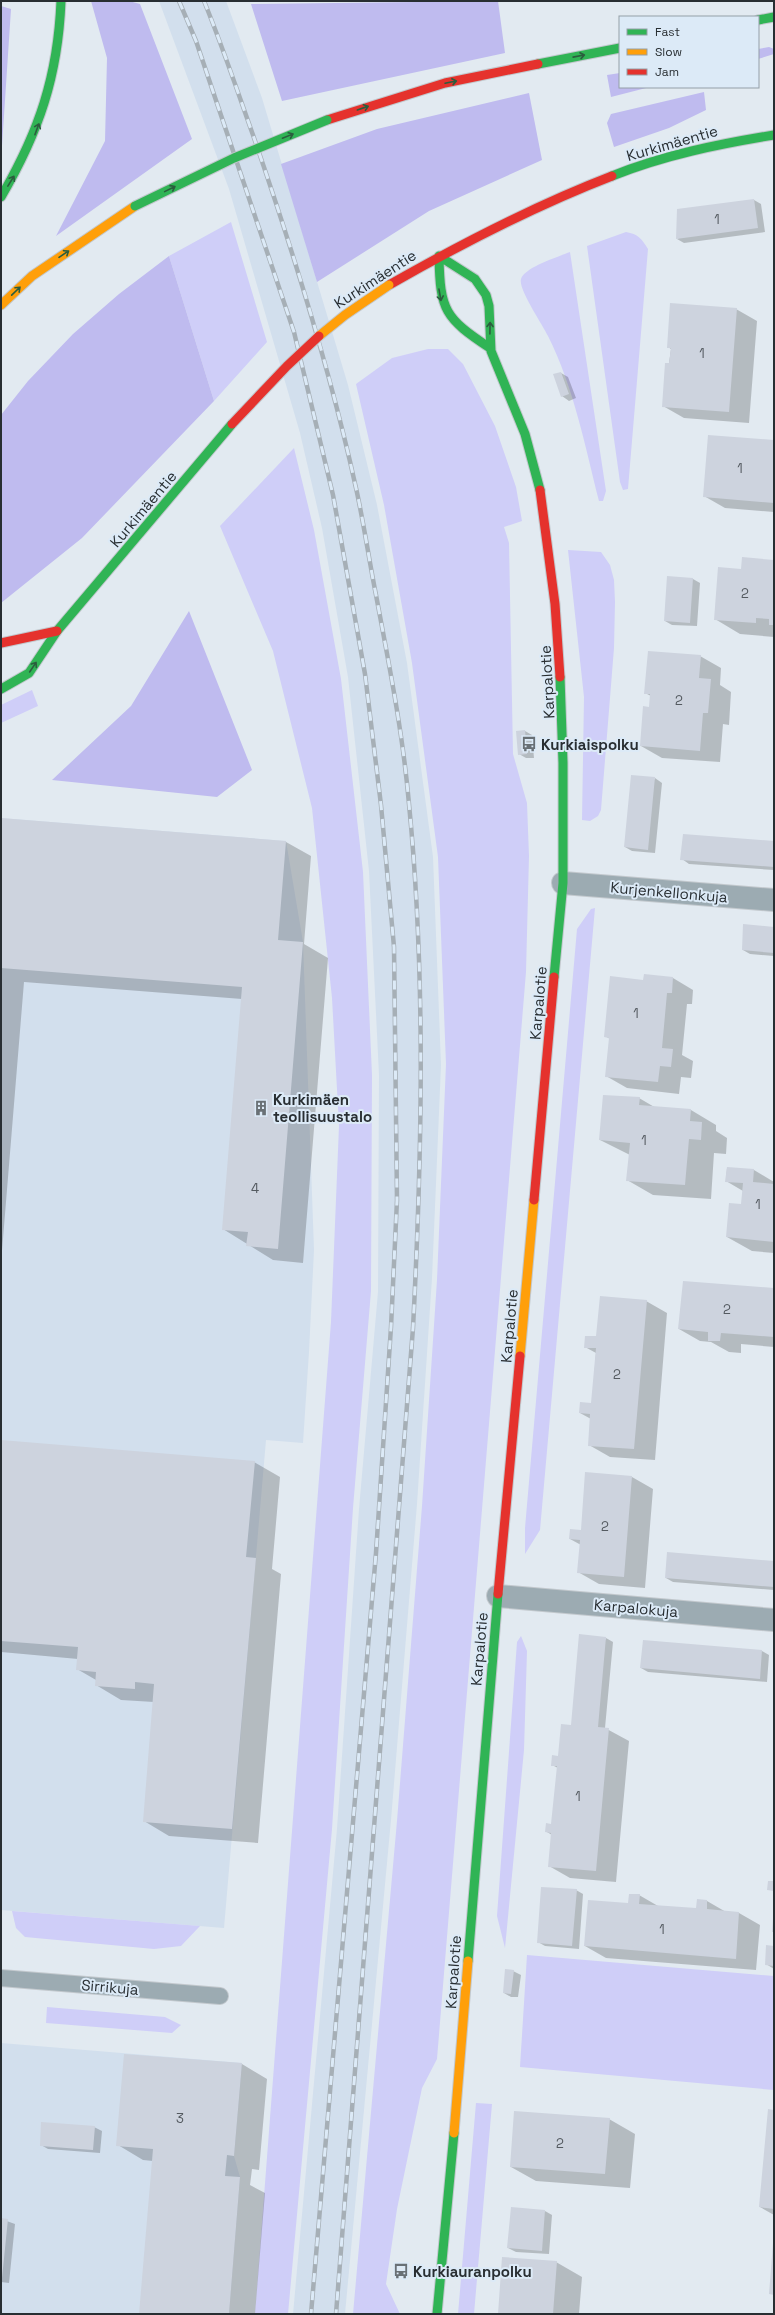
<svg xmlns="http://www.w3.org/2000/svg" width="775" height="2315" viewBox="0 0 775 2315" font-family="'Space Grotesk',sans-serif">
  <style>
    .built { fill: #d2dfed }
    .green { fill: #cfcef8 }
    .forest { fill: #bfbbef }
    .shadow { fill: #0003 }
    .building { fill: #cdd3de }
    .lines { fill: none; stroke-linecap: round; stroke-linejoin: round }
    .lane-casing { stroke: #c2c8cd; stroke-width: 18 }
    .street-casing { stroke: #c2c8cd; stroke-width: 24 }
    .fast-casing { stroke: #c2c8cd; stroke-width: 11 }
    .slow-casing { stroke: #c2c8cd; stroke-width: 11 }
    .jam-casing { stroke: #c2c8cd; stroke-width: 11 }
    .lane { stroke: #9cabb2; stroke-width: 16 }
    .street { stroke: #9cabb2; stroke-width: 22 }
    .fast { stroke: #30b455; stroke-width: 9 }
    .slow { stroke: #ff9f0a; stroke-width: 9 }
    .jam { stroke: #e5322d; stroke-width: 9 }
    .rail-casing { stroke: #a6afb6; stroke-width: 4.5 }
    .rail { stroke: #dceaf7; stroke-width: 3; stroke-dasharray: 9; stroke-linecap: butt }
    .fast-bridge-casing { stroke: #c2c8cd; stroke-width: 11; stroke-linecap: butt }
    .slow-bridge-casing { stroke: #c2c8cd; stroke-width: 11; stroke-linecap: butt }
    .jam-bridge-casing { stroke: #c2c8cd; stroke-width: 11; stroke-linecap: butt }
    .fast-bridge { stroke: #30b455; stroke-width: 9 }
    .slow-bridge { stroke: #ff9f0a; stroke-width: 9 }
    .jam-bridge { stroke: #e5322d; stroke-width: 9 }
    .oneway { stroke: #2b5d3e }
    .labels { text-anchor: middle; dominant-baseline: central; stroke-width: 4; stroke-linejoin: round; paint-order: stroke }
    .number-label { font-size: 13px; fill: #545a60 }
    .street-label { font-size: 15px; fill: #282e32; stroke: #dceaf7 }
    .poi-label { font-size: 15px; font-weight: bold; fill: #282e32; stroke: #dceaf7; text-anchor: start }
  </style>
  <rect width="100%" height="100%" fill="#e2eaf1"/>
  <path class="built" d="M159,1h67l36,97 86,287 29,120 30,158 26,194 8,208 -9,213 -15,226 -26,316 -46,494h-52l44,-485 22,-320 19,-217 1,-217 -10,-204 -21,-194 -26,-149 -22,-95 -71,-244z
    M1,818l285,23 17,101 11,308 -5,102 -6,91 -37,-3 -42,488 -223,-18z
    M1,2043l241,20 -8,93 6,21 -11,137h-228z"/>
  <path class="green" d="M231,222l36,120 -53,59 -45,-145z
    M626,232c12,2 16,7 22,17l-20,240 -5,1 -3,-8 -33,-236z
    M570,252l36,239 -3,10h-4c-14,-55 -25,-113 -51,-165 -5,-11 -30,-47 -27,-57 4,-12 37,-22 49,-27z
    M428,349h20l15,15 32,62 21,61 6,34 -18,6 5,16 4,211 14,49 2,53 -3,116 -89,1087 -15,29 -25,121 -11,75 14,30h-47l44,-493 25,-315 15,-226 9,-216 -8,-207 -26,-194 -28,-158 -28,-121 36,-26z
    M294,448l20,82 27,149 22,193 9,203 -1,216 -18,217 -21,321 -44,485h-33l76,-992 8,-196 -7,-128 -20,-190 -39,-157 -53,-125z
    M568,550l33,2 9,13 4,15 1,22 -1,46 -13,162 -3,6 -8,5 -8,-1 2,-123z
    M32,690l6,16 -37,17v-18z
    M595,908l-55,622 -15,24v-26l52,-599 14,-20z
    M521,1636l6,15 -3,99 -19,198 -8,-32 20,-274z
    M12,1911l188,15 -19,20 -27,3 -129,-12 -9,-9z
    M527,1955l247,21v114l-254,-23z
    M47,2007l118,10 16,8 -9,8 -126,-10z
    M476,2103l16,1 -18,210h-16z"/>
  <path class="forest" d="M91,1h38l11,3 52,135 -136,97 49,-95 2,-83z
    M498,1l7,52 -223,48 -31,-97z
    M1,6l10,3 -10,152z
    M769,47l5,2v5l-16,5v-10z
    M620,73v14h30l-39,10 -4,-22z
    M704,92l2,18 -37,18 -55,19 -7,-24 4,-9z
    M529,93l13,67 -113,51 -112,71 -36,-118 96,-35z
    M169,256l45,145 -132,137 -81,65v-188l27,-34 45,-47 46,-40z
    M189,611l63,159 -35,27 -165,-17 79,-74z"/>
  <path class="shadow" d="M754,200l7,4 4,28 -81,11 -7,-4z
    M736,309l21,12 -8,102 -65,-5 -21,-12 8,-57 -3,-2z
    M561,373l7,4 8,21 -7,3 -7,-5z
    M774,441v71l-49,-4 -21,-12z
    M774,561v76l-34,-3 -25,-15 27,-49z
    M668,577l25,2 7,4 -3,43 -25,-1 -7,-4z
    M700,656l21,12 -1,17 11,7 -2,33 -6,-1 -3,38 -58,-4 -21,-12 9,-38 1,-12 -6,-3z
    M525,731l7,4 2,23h-8l-7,-4z
    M655,778l7,5 -7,70 -23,-2 -7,-4z
    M1,819l285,23 25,14 -7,88 24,14 -25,305 -30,-3 -50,-31 19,-230 -218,-17 -23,281z
    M774,842v28l-85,-6 -7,-5z
    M774,928v28l-24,-2 -7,-4z
    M673,978l20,12 -1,14h-5l-5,51 11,6 -2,17 -10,-1 -2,17 -52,-6 -21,-12 4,-37 -5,-3 39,-55z
    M639,1098l17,10 35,2 25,15v6l11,7 -1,16 -12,-1 -3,46 -58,-4 -26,-15 3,-25 -30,-15z
    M727,1168l27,2 20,12v71l-22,-2 -25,-14 15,-31 1,-15 -17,-10z
    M774,1289v58l-33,-3v9l-12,-1 -18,-10 -11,-1 -21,-12z
    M646,1301l21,12 -12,147 -45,-3 -21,-12 2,-26 -11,-6 12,-9 4,-51 -11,-6z
    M1,1441l253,21 26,15 -8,92 9,5 -23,269 -89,-7 -25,-15 10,-119 -33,-2 -25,-15v-5l-19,-11 1,-10 -77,-7z
    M632,1477l21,12 -8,99 -46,-4 -21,-12 3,-27 -11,-6 12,-7z
    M774,1562v28l-101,-8 -7,-4z
    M606,1638l7,4 -8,86 24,13 -13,141 -46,-4 -21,-12 3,-31 -5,-3 5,-7 6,-57 -6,-3 6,-8 14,-31z
    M762,1651l7,4 -2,27 -119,-10 -7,-4z
    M576,1890l7,4 -4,55 -34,-3 -7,-4z
    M639,1895l19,11 39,4 1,-10 9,1 19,11 13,1 21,12 -4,45 -150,-12 -21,-12z
    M774,1947v22l-8,-5z
    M513,1971l8,4 -3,22h-7l-7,-4z
    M242,2064l25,15 -8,91 -7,-1 -2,16 15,8 -10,121h-115l13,-153 -10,-1 -25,-15z
    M774,2111v104l-14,-8z
    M609,2119l26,15 -5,54 -94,-7 -25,-14z
    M94,2127l8,4 -2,22 -52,-4 -7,-4z
    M545,2211l7,4 -3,39 -33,-2 -8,-4z
    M1,2219l14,5 -6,59 -8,-1z
    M556,2262l26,15 -3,37h-80z"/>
  <path class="building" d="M754,199l4,29 -82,11 1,-30z
    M670,303l67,5 -8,104 -67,-5 3,-44h4l2,-15h-4z
    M561,372l8,22 -8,3 -8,-23z
    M708,435l66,5v63l-71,-6z
    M742,557l32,3v65h-5v-6l-13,-1v5l-42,-3 4,-53 23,2z
    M667,576l26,2 -3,45 -26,-2z
    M648,651l53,4 -2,23 12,1 -3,34h-5l-3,38 -60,-5 3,-40 6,1 1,-13h-6z
    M525,730l2,24 -9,1 -2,-24z
    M631,775l24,2 -7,73 -24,-3z
    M1,818l285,23 -8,99 25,2 -25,307 -32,-3 2,-14 -26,-2 20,-243 -241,-19z
    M683,834l91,7v26l-94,-7z
    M743,924l31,3v26l-32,-3z
    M644,974l29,3 -1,16h-5l-5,55 11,1 -2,18 -11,-1 -2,16 -53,-5 4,-39 -5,-1 6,-61 33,4z
    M603,1095l37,2 -1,8 52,4 -1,12 12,1 -1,18 -12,-1 -4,46 -59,-4 4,-38 -31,-3z
    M727,1167l27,2 -1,13 21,2v58l-48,-5 3,-34 12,1 2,-21 -18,-1z
    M683,1281l91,7v49l-53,-4 -1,8h-12v-9l-30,-3z
    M600,1296l47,4 -13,149 -46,-3 2,-32 -11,-1 1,-11 11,1 5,-55h-12l1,-12h11z
    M1,1440l254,21 -9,96 10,1 -24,271 -89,-7 11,-138 -19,-2v7l-40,-3 1,-14 -20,-2 2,-23 -77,-6z
    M585,1472l47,4 -8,101 -47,-4 3,-33 -11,-1 1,-10 11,1z
    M667,1552l107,9v26l-109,-9z
    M579,1634l27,3 -8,90 11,1 -13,143 -48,-4 3,-34 -6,-1 1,-9 5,1 6,-58h-6l1,-11 6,1 3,-32 10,1z
    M643,1640l119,10 -2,29 -120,-11z
    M768,1881h6v10l-7,-1z
    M541,1887l36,2 -5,57 -35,-3z
    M629,1894h11l-1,10 57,4 1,-9 10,1v9l32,3 -3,47 -152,-13 4,-46 40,3z
    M773,1918h1v14h-2z
    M766,1945l8,1v20l-9,-1z
    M505,1969l9,1 -3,24 -8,-1z
    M124,2054l118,9 -8,93 -7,-1 -2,21 15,1 -11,137h-90l14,-165 -37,-3z
    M768,2109l6,1v99l-15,-2z
    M514,2111l96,7 -5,56 -95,-7z
    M41,2122l54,4 -2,24 -53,-4z
    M511,2207l34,3 -3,41 -35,-3z
    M1,2218l7,1 -6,59h-1z
    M773,2243h1v52l-5,-1z
    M502,2257l55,4 -4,53h-55z"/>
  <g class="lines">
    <defs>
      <path id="lane" d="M1,1978l219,18"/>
      <path id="street" d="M563,883l211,17
        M498,1596l276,24"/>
      <path id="fast" d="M758,20l16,-3
        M538,64l82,-16
        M612,176c52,-21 107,-32 162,-41
        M1,197c38,-65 57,-121 60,-196
        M439,256c1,55 6,62 51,92
        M439,256l36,23 11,16 3,11 2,45 34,83 15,56
        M1,689l28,-16 28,-42 175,-207
        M554,977l9,-94v-120l-3,-86
        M468,1961l30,-367
        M437,2314l17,-181"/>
      <path id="slow" d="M1,305l31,-29 103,-70
        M520,1356l14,-156
        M454,2133l14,-172"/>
      <path id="jam" d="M327,120l118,-37 93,-19
        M389,285c72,-41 145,-79 223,-109
        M540,490l15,114 5,73
        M1,643l56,-12
        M534,1200l20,-223
        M498,1594l22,-238"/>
    </defs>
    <use href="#lane" class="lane-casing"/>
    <use href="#street" class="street-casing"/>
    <use href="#fast" class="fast-casing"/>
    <use href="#slow" class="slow-casing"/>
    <use href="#jam" class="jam-casing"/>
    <use href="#lane" class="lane"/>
    <use href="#street" class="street"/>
    <use href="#fast" class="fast"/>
    <use href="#slow" class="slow"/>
    <use href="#jam" class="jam"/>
    <defs>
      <path id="rail" d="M179,1l17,40 98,291 39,163 32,179 16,131 13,142 3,253 -6,127 -15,226 -65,761
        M204,1c18,44 33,89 49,134 40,116 77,234 103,353 8,36 13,72 20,107 13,69 27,139 33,209 17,174 13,349 4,524l-77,986"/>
    </defs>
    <use href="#rail" class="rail-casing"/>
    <use href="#rail" class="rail"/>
    <defs>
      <path id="fast-bridge" d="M135,206l99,-48 93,-38"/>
      <path id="slow-bridge" d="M319,336l26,-21 44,-30"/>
      <path id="jam-bridge" d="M232,424l55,-58 32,-30"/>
    </defs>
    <use href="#fast-bridge" class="fast-bridge-casing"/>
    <use href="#slow-bridge" class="slow-bridge-casing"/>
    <use href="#jam-bridge" class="jam-bridge-casing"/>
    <use href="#fast-bridge" class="fast-bridge"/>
    <use href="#slow-bridge" class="slow-bridge"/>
    <use href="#jam-bridge" class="jam-bridge"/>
  </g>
  <defs><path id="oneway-shaft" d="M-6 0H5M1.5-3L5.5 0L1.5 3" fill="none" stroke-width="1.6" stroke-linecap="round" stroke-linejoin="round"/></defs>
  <g class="oneway">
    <use href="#oneway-shaft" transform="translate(579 56) rotate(-11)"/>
    <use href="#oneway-shaft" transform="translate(451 82) rotate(-12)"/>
    <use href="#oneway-shaft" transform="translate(363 108) rotate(-19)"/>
    <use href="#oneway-shaft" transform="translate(37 129) rotate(-70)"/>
    <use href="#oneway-shaft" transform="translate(288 136) rotate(-22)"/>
    <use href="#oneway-shaft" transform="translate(11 181) rotate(-58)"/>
    <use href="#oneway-shaft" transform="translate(170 189) rotate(-26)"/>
    <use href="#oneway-shaft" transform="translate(64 254) rotate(-34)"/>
    <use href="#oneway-shaft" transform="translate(16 291) rotate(-44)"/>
    <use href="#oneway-shaft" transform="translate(440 295) rotate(80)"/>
    <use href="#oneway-shaft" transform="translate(490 328) rotate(-89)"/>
    <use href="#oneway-shaft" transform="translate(33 667) rotate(-56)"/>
  </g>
  <defs>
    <symbol id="bus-bare" viewBox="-9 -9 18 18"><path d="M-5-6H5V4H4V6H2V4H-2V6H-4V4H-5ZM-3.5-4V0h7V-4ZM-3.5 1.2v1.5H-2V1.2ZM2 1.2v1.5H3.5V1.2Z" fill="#697075" stroke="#dceaf7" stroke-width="2.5" paint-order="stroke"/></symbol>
    <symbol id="building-bare" viewBox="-9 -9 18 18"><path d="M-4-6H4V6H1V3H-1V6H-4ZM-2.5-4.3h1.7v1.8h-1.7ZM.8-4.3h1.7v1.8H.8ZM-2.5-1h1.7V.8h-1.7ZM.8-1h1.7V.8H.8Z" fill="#697075" stroke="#dceaf7" stroke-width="2.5" paint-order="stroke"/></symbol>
  </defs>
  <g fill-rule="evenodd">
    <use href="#bus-bare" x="518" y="733" width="22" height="22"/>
    <use href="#building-bare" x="250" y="1097" width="22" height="22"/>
    <use href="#bus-bare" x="390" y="2260" width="22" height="22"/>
  </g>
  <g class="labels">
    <g class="number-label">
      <text x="717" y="219">1</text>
      <text x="702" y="353">1</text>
      <text x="740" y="468">1</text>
      <text x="745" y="593">2</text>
      <text x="679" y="700">2</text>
      <text x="636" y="1013">1</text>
      <text x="644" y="1140">1</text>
      <text x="255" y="1188">4</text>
      <text x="758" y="1204">1</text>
      <text x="727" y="1309">2</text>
      <text x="617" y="1374">2</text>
      <text x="605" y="1526">2</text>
      <text x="578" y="1796">1</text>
      <text x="662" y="1929">1</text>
      <text x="180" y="2118">3</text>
      <text x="560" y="2143">2</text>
    </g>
    <g class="street-label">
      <text transform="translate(672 143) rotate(-16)">Kurkimäentie</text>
      <text transform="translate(375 279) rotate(-33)">Kurkimäentie</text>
      <text transform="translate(143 509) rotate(-50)">Kurkimäentie</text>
      <text transform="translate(547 682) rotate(-93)">Karpalotie</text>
      <text transform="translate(669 892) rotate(5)">Kurjenkellonkuja</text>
      <text transform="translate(538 1003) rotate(-85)">Karpalotie</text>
      <text transform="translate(509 1326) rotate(-85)">Karpalotie</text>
      <text transform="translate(636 1608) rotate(5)">Karpalokuja</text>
      <text transform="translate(479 1649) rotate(-85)">Karpalotie</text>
      <text transform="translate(453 1972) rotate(-86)">Karpalotie</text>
      <text transform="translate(110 1987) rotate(5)">Sirrikuja</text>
    </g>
    <g class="poi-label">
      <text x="541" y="744">Kurkiaispolku</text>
      <text x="273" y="1099">Kurkimäen<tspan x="273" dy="17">teollisuustalo</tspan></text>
      <text x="413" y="2271">Kurkiauranpolku</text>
    </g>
  </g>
  <rect width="775" height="2315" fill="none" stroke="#282e32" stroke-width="4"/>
  <rect x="619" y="16" width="140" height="72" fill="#dceaf7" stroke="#949fa8"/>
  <rect x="627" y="29" width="20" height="6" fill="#30b455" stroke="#949fa8"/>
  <text x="655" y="36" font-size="12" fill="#282e32">Fast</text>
  <rect x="627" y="49" width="20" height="6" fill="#ff9f0a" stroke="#949fa8"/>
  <text x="655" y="56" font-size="12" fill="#282e32">Slow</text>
  <rect x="627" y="69" width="20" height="6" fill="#e5322d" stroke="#949fa8"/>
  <text x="655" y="76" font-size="12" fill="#282e32">Jam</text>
</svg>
